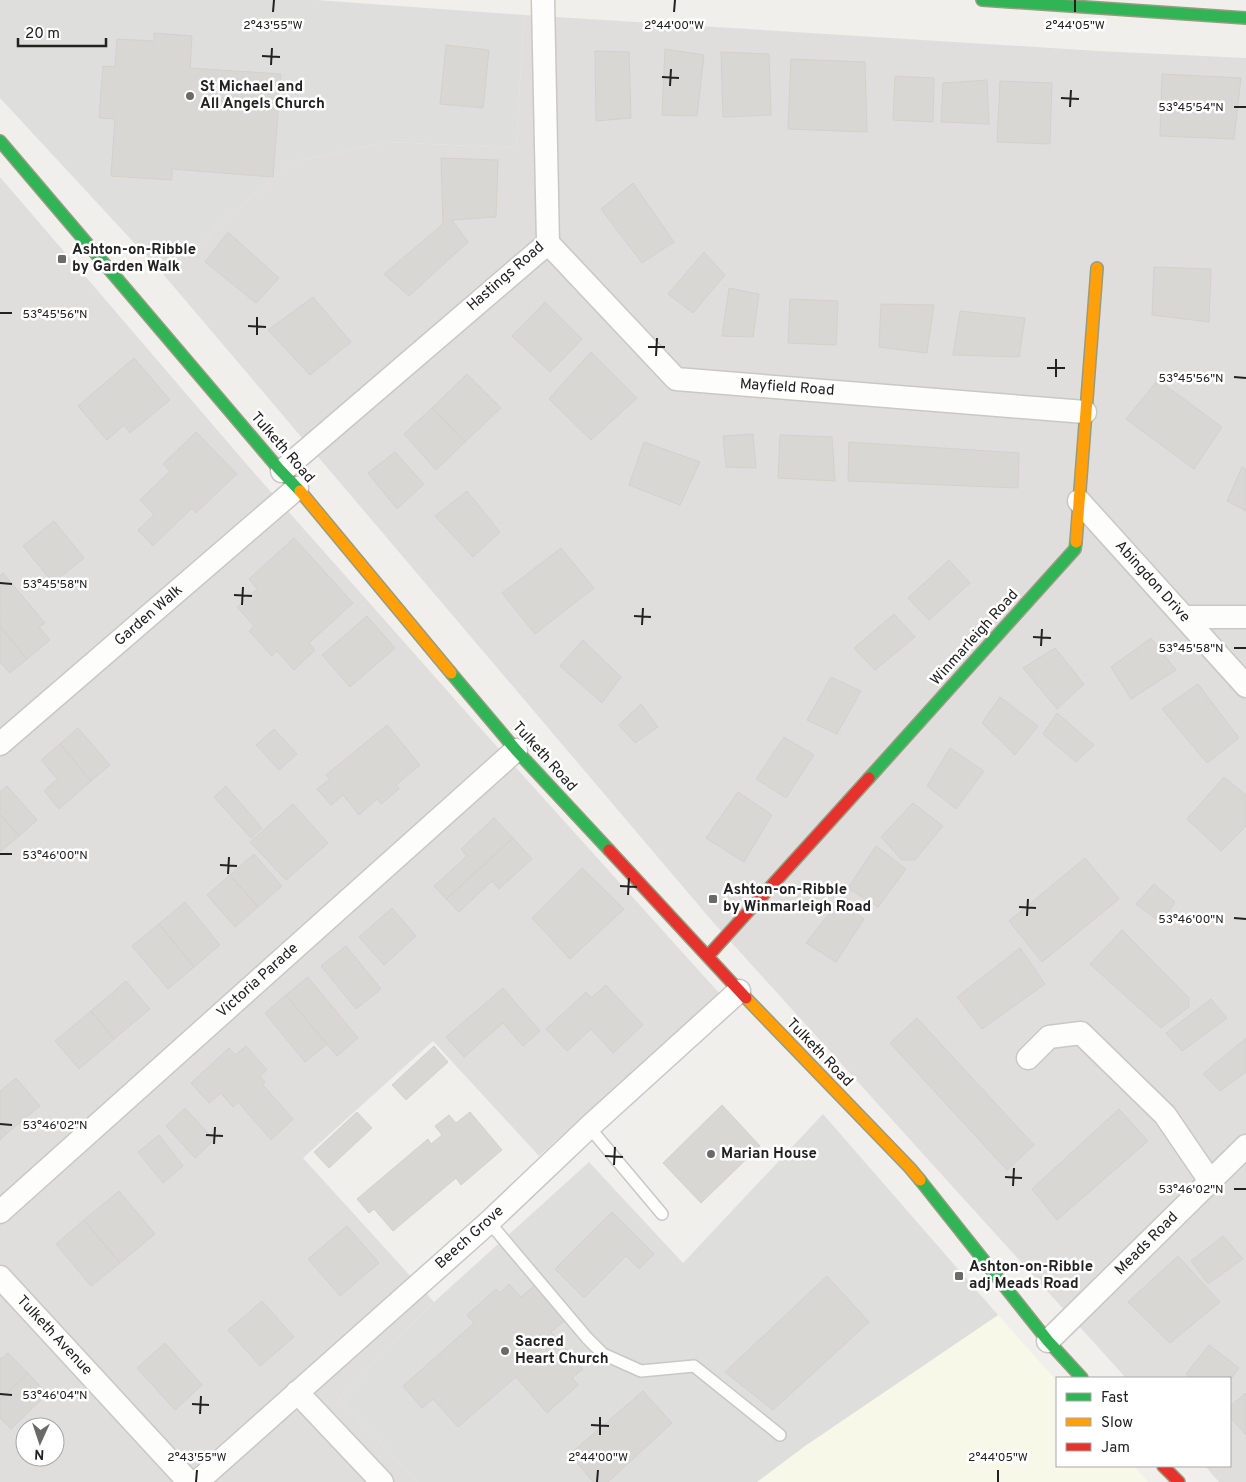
<svg xmlns="http://www.w3.org/2000/svg" width="1246" height="1482" viewBox="0 0 1246 1482" font-family="Overpass,sans-serif">
  <style>
    .residential { fill: #dfdedc; fill-rule: evenodd }
    .education { fill: #f7f8e8 }
    .religious { fill: #dededc }
    .building { fill: #d8d7d3; stroke: #d4d1cc }
    .lines { fill: none; stroke-linecap: round; stroke-linejoin: round }
    .lane-casing { stroke: #c9c8c7; stroke-width: 14 }
    .street-casing { stroke: #c9c8c7; stroke-width: 25 }
    .fast-casing { stroke: #979c81; stroke-width: 14 }
    .slow-casing { stroke: #979c81; stroke-width: 14 }
    .jam-casing { stroke: #979c81; stroke-width: 14 }
    .lane { stroke: #fdfdfc; stroke-width: 11 }
    .street { stroke: #fdfdfc; stroke-width: 22 }
    .fast { stroke: #30b455; stroke-width: 11 }
    .slow { stroke: #ff9f0a; stroke-width: 11 }
    .jam { stroke: #e5322d; stroke-width: 11 }
    .ticks { fill: none; stroke: #222; stroke-width: 2 }
    .poi-dot { fill: #6a6a68; stroke: #fff; stroke-width: 2 }
    .labels { text-anchor: middle; dominant-baseline: central; stroke-width: 5; stroke-linejoin: round; paint-order: stroke }
    .poi-label { font-size: 15px; font-weight: bold; fill: #222; stroke: #fff; text-anchor: start }
    .street-label { font-size: 15px; fill: #222; stroke: #fff }
    .ticks-label { font-size: 12px; text-anchor: middle; fill: #222; stroke: #fff; stroke-width: 5; stroke-linejoin: round; paint-order: stroke }
  </style>
  <rect width="100%" height="100%" fill="#f0efeb"/>
  <path class="residential" d="M524,15l574,36 148,7v1424h-27l-14,-16h25v-88h-104l-414,-457 -549,-647 129,-112 96,-20 128,6z
    M0,177l249,290 233,263 238,264 -181,162 -106,-115 -130,117 131,144 -95,97 79,83h-418zM25,1427h30v30h-30z"/>
  <path class="education" d="M998,1315l59,66v85h77l14,16h-391l48,-36z"/>
  <path class="religious" d="M0,0h316l208,15 -8,133 -128,-6 -96,20 -129,112 -163,-176z
    M823,1114l175,201 -193,131 -48,36h-339l-79,-83 95,-97 155,-140 94,101z"/>
  <path class="building" d="M154,33l38,3 -2,32 91,6 -8,103 -101,-8v11l-61,-4 4,-57 -16,-1 4,-52 12,1 2,-28 37,2z
    M446,45l43,5 -6,58 -43,-4z
    M665,49l39,6 -7,61 -35,-1z
    M595,51l34,1 2,66 -35,3z
    M721,52l48,2 2,61 -48,2z
    M791,59l74,3 2,70 -79,-3z
    M1162,74l79,4 -7,61 -74,-3z
    M895,76l39,2 -1,44 -40,-2z
    M987,80l2,44 -48,-2 2,-39z
    M1000,81l52,2 -2,61 -53,-2z
    M441,158l57,2 -2,57 -44,3 16,22 -59,54 -25,-22 59,-50z
    M633,183l41,59 -32,21 -41,-54z
    M228,232l51,46 -23,25 -51,-41z
    M704,252l21,23 -32,38 -25,-19z
    M1154,267l57,2 -2,53 -57,-7z
    M729,288l30,6 -6,43 -31,-1z
    M313,297l38,45 -41,33 -42,-45z
    M790,299l48,2 -2,44 -48,-2z
    M545,302l37,37 -32,33 -38,-36z
    M881,304l53,1 -7,48 -48,-6z
    M960,311l65,7 -6,39 -66,-2z
    M591,352l46,46 -46,42 -42,-41z
    M134,358l36,42 -40,33 -6,-8 -17,15 -29,-34z
    M467,374l34,34 -36,34 -33,-34z
    M1158,380l64,47 -28,42 -68,-50z
    M432,408l33,34 -29,28 -32,-36z
    M196,432l41,42 -41,39 -4,-5 -39,38 -15,-16 16,-15 -14,-15 30,-29 -7,-7z
    M753,434l3,34 -30,-1 -3,-31z
    M780,435l52,2 3,44 -57,-3z
    M644,442l56,20 -20,43 -51,-20z
    M849,442l170,11 -1,35 -170,-7z
    M395,452l29,32 -27,25 -29,-36z
    M1242,467l4,2v42l-19,-10z
    M467,491l33,41 -27,25 -38,-41z
    M54,521l30,37 -31,25 -30,-37z
    M294,538l59,65 -44,40 6,7 -21,20 -17,-19 -5,5 -23,-25 5,-5 -17,-19 20,-18 -8,-10z
    M561,548l33,40 -59,46 -33,-41z
    M949,560l21,23 -41,37 -21,-22z
    M3,573l42,50 -6,4 11,13 -23,19 -27,-33v-12l2,-1 -2,-2v-35z
    M894,614l21,23 -40,33 -21,-22z
    M367,616l28,32 -45,39 -28,-32z
    M0,626l27,33 -17,14 -10,-11z
    M1151,638l25,32 -45,29 -20,-32z
    M583,640l38,37 -19,26 -42,-37z
    M1055,648l29,36 -27,25 -34,-41z
    M831,677l30,14 -24,43 -30,-14z
    M1198,684l41,54 -32,25 -45,-54z
    M1000,697l38,29 -23,29 -33,-32z
    M641,704l17,23 -23,16 -16,-18z
    M1057,713l37,32 -18,17 -33,-28z
    M387,725l33,40 -24,20 3,4 -18,15 -4,-5 -18,16 -16,-20 -12,10 -14,-16 13,-10 -4,-4z
    M78,728l32,37 -19,16 -31,-37z
    M274,729l23,25 -18,16 -23,-25z
    M784,737l30,18 -28,43 -30,-19z
    M60,744l31,37 -32,28 -15,-18 13,-12 -16,-19z
    M950,748l34,23 -28,38 -29,-23z
    M1224,777l22,18v31l-25,25 -34,-32z
    M7,786l30,34 -18,16 -19,-22v-22z
    M226,786l36,42 -11,10 -37,-41z
    M738,792l34,23 -28,47 -38,-24z
    M913,803l30,23 -28,34h-13l-21,-23z
    M293,804l35,39 -42,37 -36,-38z
    M0,814l19,22 -18,15 -1,-1z
    M494,818l19,20 -67,61 -12,-13 33,-30 -6,-7z
    M513,838l19,21 -33,30 -7,-8 -33,31 -13,-13z
    M876,846l30,23 -28,38 -30,-19z
    M254,854l28,32 -24,21 -28,-32z
    M1085,858l34,41 -77,63 -33,-41z
    M582,868l42,41 -54,50 -38,-41z
    M230,875l28,32 -23,20 -28,-32z
    M1154,884l21,18 -14,21 -25,-19z
    M839,901l25,18 -28,43 -30,-19z
    M185,902l35,43 -26,22 -35,-43z
    M392,908l24,28 -32,29 -25,-28z
    M159,924l35,43 -26,22 -36,-43z
    M1122,930l67,68v9l-28,21 -71,-64z
    M346,946l35,43 -25,20 -35,-43z
    M1020,948l25,36 -63,45 -25,-32z
    M308,977l50,61 -21,18 -51,-61z
    M126,981l24,28 -36,30 -23,-28z
    M606,985l37,40 -30,28 -22,-24 -24,22 -21,-22 40,-37 5,6z
    M503,988l37,43 -17,15 -20,-23 -39,34 -18,-20z
    M286,995l41,49 -22,18 -40,-49z
    M1211,999l16,19 -45,33 -16,-18z
    M91,1011l23,28 -35,30 -24,-28z
    M917,1018l117,127 -27,25 -117,-127z
    M1246,1038v34l-26,19 -17,-17z
    M246,1046l21,24 -7,6 5,6 -3,2 31,35 -22,21 -33,-38 -5,5 -12,-14 -12,10 -18,-20 38,-35 6,7z
    M434,1046l14,16 -42,38 -14,-15z
    M16,1078l24,28 -34,28 -6,-7v-36z
    M722,1105l38,41 -59,57 -38,-40z
    M185,1108l29,32 -19,18 -29,-32z
    M1119,1109l29,32 -91,79 -25,-31z
    M357,1112l15,16 -43,40 -15,-16z
    M470,1112l32,38 -41,35 -5,-7 -63,53 -19,-22 -5,4 -12,-14 71,-60 3,5 11,-9 -7,-9 14,-11 7,8z
    M0,1127l6,7 -6,6z
    M159,1135l24,31 -20,17 -25,-31z
    M119,1191l36,43 -35,29 -36,-43z
    M612,1212l42,42 -15,15 -13,-13 -42,42 -29,-29z
    M84,1220l36,43 -29,23 -35,-42z
    M347,1226l32,37 -39,33 -32,-37z
    M1223,1236l20,23 -35,25 -17,-23z
    M1178,1256l42,46 -50,41 -42,-41z
    M827,1276l42,46 -96,88 -48,-38z
    M509,1284l12,13 14,-12 30,35 -14,12 32,37 -11,9 6,7 -31,28 -31,-36 -58,50 -25,-28 -11,9 -19,-22 71,-63 -7,-8 29,-26 4,4z
    M262,1301l32,36 -34,29 -32,-36z
    M165,1343l37,42 -27,25 -38,-42z
    M1209,1345l30,23 -9,12v-2h-39l-5,-4z
    M8,1353l20,20 -28,27v-43l1,2z
    M28,1373l19,21 -36,35 -11,-11v-18z
    M643,1391l29,32 -64,59h-15l-23,-28z
    M1246,1393v42l-16,-18v-11z"/>
  <g class="lines">
    <defs>
      <path id="lane" d="M589,1127l73,87
        M489,1222l98,116 16,16 38,17 53,-5 86,69"/>
      <path id="street" d="M548,243l128,136 409,33
        M282,471l266,-228 -5,-243
        M1079,501l167,185
        M1184,617h62
        M0,744l297,-256
        M1028,1058l21,-21 32,-4 84,82 45,66
        M0,1212l516,-462
        M0,1277l189,205
        M1048,1341l198,-195
        M297,1392l85,90
        M197,1482l292,-260 100,-95 150,-136"/>
      <path id="fast" d="M982,0l264,18
        M0,141l279,328 21,22
        M451,673l65,77 93,100
        M869,778l206,-229 1,-7
        M920,1180l128,161 34,37"/>
      <path id="slow" d="M300,491l151,182
        M1076,542l21,-274
        M746,998l164,170 10,12"/>
      <path id="jam" d="M609,850l137,148
        M708,956l161,-178
        M1163,1466l16,16"/>
    </defs>
    <use href="#lane" class="lane-casing"/>
    <use href="#street" class="street-casing"/>
    <use href="#fast" class="fast-casing"/>
    <use href="#slow" class="slow-casing"/>
    <use href="#jam" class="jam-casing"/>
    <use href="#lane" class="lane"/>
    <use href="#street" class="street"/>
    <use href="#fast" class="fast"/>
    <use href="#slow" class="slow"/>
    <use href="#jam" class="jam"/>
  </g>
  <path class="ticks" d="M273,12l1,-12M674,12l1,-12M1075,12v-12M262,56l18,1M271,65l1,-17M662,77l17,1M670,86l1,-17M1061,98l18,1M1070,107l1,-17M1234,107h12M0,313h12M248,326l18,1M257,335v-18M648,347h17M656,356l1,-18M1047,368h18M1056,377v-18M1234,377l12,1M0,583l12,1M234,595l18,1M242,605l1,-18M634,616l17,1M642,625l1,-17M1033,637l18,1M1041,646l1,-17M1234,648h12M0,854h12M220,865l17,1M228,874l1,-17M620,886l17,1M628,895l1,-17M1019,907l17,1M1027,916l1,-17M1234,918l12,1M0,1124l12,1M206,1135l17,1M214,1144l1,-17M605,1156l18,1M614,1165l1,-18M1005,1177l17,1M1013,1186l1,-18M1234,1189h12M0,1394l12,1M192,1404l17,1M200,1414l1,-18M591,1425l18,1M600,1435v-18M196,1482l1,-12M597,1482l1,-12M998,1482v-12"/>
  <g class="poi-dot">
    <circle cx="190" cy="96" r="5"/>
    <rect x="57" y="254" width="10" height="10" rx="2.5"/>
    <rect x="708" y="894" width="10" height="10" rx="2.5"/>
    <circle cx="711" cy="1154" r="5"/>
    <rect x="954" y="1271" width="10" height="10" rx="2.5"/>
    <circle cx="505" cy="1351" r="5"/>
  </g>
  <g class="labels">
    <g class="poi-label">
      <text x="200" y="87">St Michael and<tspan x="200" dy="17">All Angels Church</tspan></text>
      <text x="72" y="250">Ashton-on-Ribble<tspan x="72" dy="17">by Garden Walk</tspan></text>
      <text x="723" y="890">Ashton-on-Ribble<tspan x="723" dy="17">by Winmarleigh Road</tspan></text>
      <text x="721" y="1154">Marian House</text>
      <text x="969" y="1267">Ashton-on-Ribble<tspan x="969" dy="17">adj Meads Road</tspan></text>
      <text x="515" y="1342">Sacred<tspan x="515" dy="17">Heart Church</tspan></text>
    </g>
    <g class="street-label">
      <text transform="translate(506 277) rotate(-41)">Hastings Road</text>
      <text transform="translate(787 388) rotate(4)">Mayfield Road</text>
      <text transform="translate(282 448) rotate(49)">Tulketh Road</text>
      <text transform="translate(1152 582) rotate(48)">Abingdon Drive</text>
      <text transform="translate(149 616) rotate(-41)">Garden Walk</text>
      <text transform="translate(975 638) rotate(-48)">Winmarleigh Road</text>
      <text transform="translate(544 757) rotate(48)">Tulketh Road</text>
      <text transform="translate(258 981) rotate(-42)">Victoria Parade</text>
      <text transform="translate(819 1053) rotate(46)">Tulketh Road</text>
      <text transform="translate(470 1238) rotate(-42)">Beech Grove</text>
      <text transform="translate(1147 1244) rotate(-45)">Meads Road</text>
      <text transform="translate(54 1336) rotate(47)">Tulketh Avenue</text>
    </g>
  </g>
  <g class="ticks-label">
    <text x="273" y="29">2°43'55"W</text>
    <text x="674" y="29">2°44'00"W</text>
    <text x="1075" y="29">2°44'05"W</text>
    <text x="1191" y="111">53°45'54"N</text>
    <text x="55" y="318">53°45'56"N</text>
    <text x="1191" y="382">53°45'56"N</text>
    <text x="55" y="588">53°45'58"N</text>
    <text x="1191" y="652">53°45'58"N</text>
    <text x="55" y="859">53°46'00"N</text>
    <text x="1191" y="923">53°46'00"N</text>
    <text x="55" y="1129">53°46'02"N</text>
    <text x="1191" y="1193">53°46'02"N</text>
    <text x="55" y="1399">53°46'04"N</text>
    <text x="197" y="1461">2°43'55"W</text>
    <text x="598" y="1461">2°44'00"W</text>
    <text x="998" y="1461">2°44'05"W</text>
  </g>
  <rect x="1056" y="1377" width="175" height="90" fill="#ffffff" stroke="#a7a7a7"/>
  <rect x="1066" y="1393" width="25" height="8" fill="#30b455" stroke="#a7a7a7"/>
  <text x="1101" y="1402" font-size="15" fill="#222222">Fast</text>
  <rect x="1066" y="1418" width="25" height="8" fill="#ff9f0a" stroke="#a7a7a7"/>
  <text x="1101" y="1427" font-size="15" fill="#222222">Slow</text>
  <rect x="1066" y="1443" width="25" height="8" fill="#e5322d" stroke="#a7a7a7"/>
  <text x="1101" y="1452" font-size="15" fill="#222222">Jam</text>
  <g transform="translate(40 1442) rotate(183)"><circle r="24" fill="#ffffff" stroke="#a7a7a7"/>
  <path d="M0-4L9 19L0 12L-9 19Z" fill="#6a6a68"/>
  <text y="-8" font-size="14" font-weight="bold" text-anchor="middle" fill="#222222">N</text>
  </g>
  <path d="M18 38v8h88v-8" fill="none" stroke="#222222" stroke-width="2.5"/>
  <text x="25" y="38" font-size="15" fill="#222222" stroke="#ffffff" stroke-width="4" paint-order="stroke">20 m</text>
</svg>
